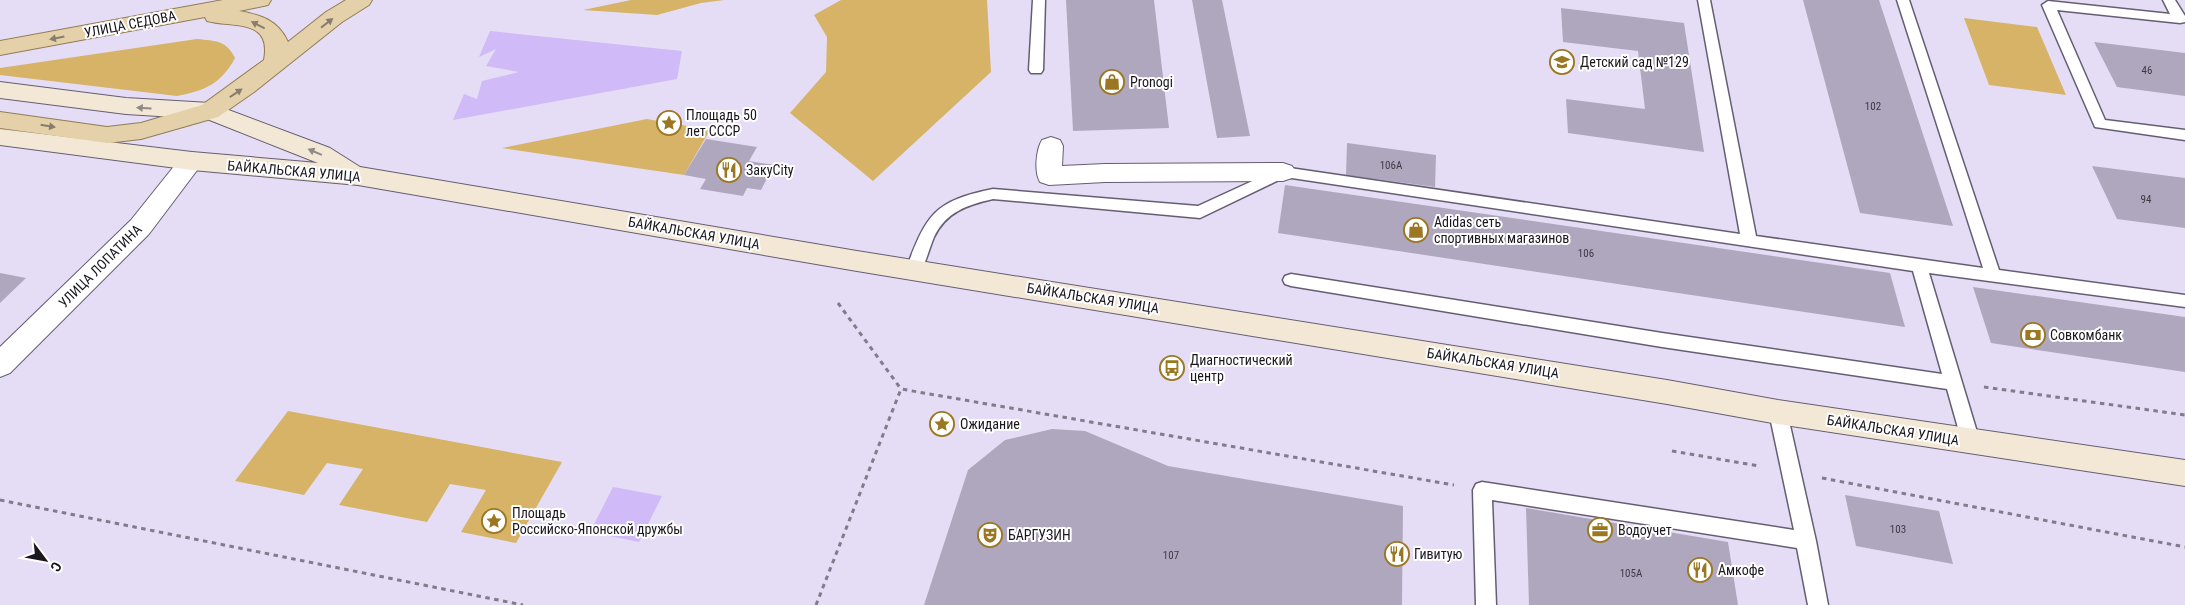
<svg xmlns="http://www.w3.org/2000/svg" width="2185" height="605" viewBox="0 0 2185 605" font-family="'Roboto Condensed',sans-serif">
  <style>
    .green { fill: #d6b367 }
    .water { fill: #d0baf7 }
    .building { fill: #afa7be }
    .lines { fill: none; stroke-linecap: round; stroke-linejoin: round }
    .service-casing { stroke: #655e72; stroke-width: 3 }
    .minor-casing { stroke: #655e72; stroke-width: 2 }
    .secondary-casing { stroke: #655e72; stroke-width: 2 }
    .primary-casing { stroke: #917c55; stroke-width: 2 }
    .path { stroke: #817b8c; stroke-width: 3; stroke-dasharray: 4.5 4.5; stroke-linecap: butt }
    .service { fill: #fff; fill-rule: evenodd }
    .minor { fill: #fff; fill-rule: evenodd }
    .secondary { fill: #f2e8d5; fill-rule: evenodd }
    .primary { fill: #e4d1aa; fill-rule: evenodd }
    .oneway { fill: #897d6b }
    .oneway2 { fill: #908a83 }
    .labels { text-anchor: middle; dominant-baseline: central; stroke-width: 4; stroke-linejoin: round; paint-order: stroke }
    .number-label { font-size: 11px; fill: #3e3a46 }
    .street-label { font-size: 14px; fill: #19161e; stroke: #fff }
    .poi-label { font-size: 14px; fill: #19161e; stroke: #fff; text-anchor: start }
  </style>
  <rect width="100%" height="100%" fill="#e5ddf5"/>
  <path class="green" d="M631,0h93l-23,3 -44,12 -74,-5z
    M841,0h146l4,72 -118,109 -83,-68 36,-41 1,-35 -13,-22z
    M1964,18l73,9 29,68 -77,-10z
    M197,39c19,2 29,1 38,19 -14,26 -31,33 -58,38l-177,-21v-7z
    M647,119l63,11 -26,45 -182,-27z
    M288,411l274,51 -46,81 -55,-11 25,-42 -36,-6 -23,38 -88,-17 24,-36 -36,-6 -23,32 -69,-14z"/>
  <path class="water" d="M490,31l192,20 -5,28 -224,41 11,-26 13,5 5,-18 37,-9 -33,-6 10,-17 -17,8z
    M613,487l49,9 -23,46 -49,-10z"/>
  <path class="building" d="M1066,0h88l15,128 -96,3z
    M1192,0h30l28,136 -33,2z
    M1803,0h76l74,226 -93,-13z
    M1561,8l123,15 20,129 -136,-19 -2,-34 79,10 -7,-58 -75,-9z
    M2094,42l91,11v43l-68,-9z
    M706,139l51,8 -8,14 25,4 -13,25 -14,-2 -4,8 -43,-7 6,-10 -22,-4z
    M1347,143l89,12 -1,32 -89,-12z
    M2092,166l93,12v50l-68,-9z
    M1285,185l605,88 15,54 -627,-94z
    M0,273l26,5 -26,25z
    M1973,287l212,30v55l-194,-29z
    M1052,429l33,2 83,35 235,40 -1,99h-478l44,-135 37,-30z
    M1845,495l94,16 14,53 -97,-18z
    M1526,508l202,34 10,63h-209z"/>
  <g class="lines">
    <defs>
      <path id="service" d="M1033,0h12l-2,70 -2,3h-10l-2,-3z
        M1698,0h12l46,236 227,32 -86,-268h12l90,270 186,25v12l-256,-34 51,169 -3,5 -6,3 -6,-3 -3,-5 -15,-53 -285,-42 -371,-61 -6,-2 -2,-4 2,-4 6,-2 371,59 280,41 -29,-103 -628,-94 -85,41 -207,-19c-26,6 -47,13 -59,38 -5,12 -8,25 -14,36l-6,2 -6,-2 -2,-4c21,-55 28,-68 87,-80l205,17 85,-39 457,67z
        M2163,0h12l10,16v6l-5,1 -123,-13 48,110 80,10v10l-90,-13 -53,-122 6,-4 122,13z
        M1778,405l6,2 3,5 29,129 12,64h-20l-11,-57 -305,-48 4,105h-20l-3,-115 3,-6 6,-2 312,48 -25,-118 3,-5z"/>
      <path id="minor" d="M1051,137l9,3 3,6 -1,20 43,-2 178,-1 9,3 4,6 -4,6 -9,3 -178,1 -56,3 -9,-3c-6,-10 -4,-32 2,-42z
        M192,152l9,3 3,6 -55,73 -139,139 -10,4v-30l131,-127 52,-65z"/>
      <path id="secondary" d="M0,82l126,16 84,5 120,45 30,19 497,84 810,129 111,20 407,60v26l-407,-62 -111,-20 -810,-133 -499,-86 -166,-15 -192,-25v-16l192,23 126,11 -111,-44 -81,-5 -126,-16z"/>
      <path id="primary" d="M223,0h48l-3,5 -29,6c22,4 39,9 49,31l38,-30 20,-12h26l-3,5 -27,17 -88,70 -36,25 -77,22 -34,4 -107,-15v-16l107,15 34,-4 61,-18 62,-45c8,-42 -31,-32 -57,-39l-2,-4 -205,38v-14z"/>
    </defs>
    <use href="#service" class="service-casing"/>
    <use href="#minor" class="minor-casing"/>
    <use href="#secondary" class="secondary-casing"/>
    <use href="#primary" class="primary-casing"/>
    <path class="path" d="M838,303l63,86
      M1984,387l201,28
      M1672,451l87,15
      M1822,478l363,69
      M0,500l523,105
      M816,605l85,-216 553,96"/>
    <use href="#service" class="service"/>
    <use href="#minor" class="minor"/>
    <use href="#secondary" class="secondary"/>
    <use href="#primary" class="primary"/>
  </g>
  <defs><path id="oneway-solid" d="M-6-.8H1V-3.2L6.5 0L1 3.2V.8H-6Z" transform="scale(1.25)"/></defs>
  <g class="oneway">
    <use href="#oneway-solid" transform="translate(327 23) rotate(-38)"/>
    <use href="#oneway-solid" transform="translate(258 25) rotate(-153)"/>
    <use href="#oneway-solid" transform="translate(57 38) rotate(169)"/>
    <use href="#oneway-solid" transform="translate(236 93) rotate(-34)"/>
    <use href="#oneway-solid" transform="translate(48 126) rotate(9)"/>
  </g>
  <g class="oneway2">
    <use href="#oneway-solid" transform="translate(144 108) rotate(-176)"/>
    <use href="#oneway-solid" transform="translate(315 152) rotate(-157)"/>
  </g>
  <defs>
    <symbol id="school-ring" viewBox="-11 -11 22 22"><circle r="9.5" fill="#fff" stroke="#9b7722" stroke-width="1.5"/><path d="M0-5L7-2L0 1L-7-2ZM-4 1L0 2.5L4 1V4Q0 6-4 4Z" fill="#9b7722"/></symbol>
    <symbol id="shop-ring" viewBox="-11 -11 22 22"><circle r="9.5" fill="#fff" stroke="#9b7722" stroke-width="1.5"/><path d="M-5-2.5h2.3a2.7 3.5 0 0 1 5.4 0H5L5.5 6h-11ZM-1.5-2.5h3a1.5 2.3 0 0 0-3 0Z" fill="#9b7722"/></symbol>
    <symbol id="sight-ring" viewBox="-11 -11 22 22"><circle r="9.5" fill="#fff" stroke="#9b7722" stroke-width="1.5"/><path d="M0-6L1.8-2.2L6-1.7L2.9 1.2L3.7 5.4L0 3.3L-3.7 5.4L-2.9 1.2L-6-1.7L-1.8-2.2Z" fill="#9b7722"/></symbol>
    <symbol id="restaurant-ring" viewBox="-11 -11 22 22"><circle r="9.5" fill="#fff" stroke="#9b7722" stroke-width="1.5"/><path d="M-5-6h1v4h1v-4h1v4h1v-4h1v5L-1.5 .5V6h-2V.5L-5-1ZM5-6V6H3V1.5H1.5Q1.5-4 5-6Z" fill="#9b7722"/></symbol>
    <symbol id="bank-ring" viewBox="-11 -11 22 22"><circle r="9.5" fill="#fff" stroke="#9b7722" stroke-width="1.5"/><path d="M-6-4H6V4H-6ZM0-2.3a2.3 2.3 0 1 0 0 4.6a2.3 2.3 0 1 0 0-4.6Z" fill="#9b7722"/></symbol>
    <symbol id="bus-ring" viewBox="-11 -11 22 22"><circle r="9.5" fill="#fff" stroke="#9b7722" stroke-width="1.5"/><path d="M-5-6H5V4H4V6H2V4H-2V6H-4V4H-5ZM-3.5-4V0h7V-4ZM-3.5 1.2v1.5H-2V1.2ZM2 1.2v1.5H3.5V1.2Z" fill="#9b7722"/></symbol>
    <symbol id="office-ring" viewBox="-11 -11 22 22"><circle r="9.5" fill="#fff" stroke="#9b7722" stroke-width="1.5"/><path d="M-6-3h4V-5.5h4V-3h4V5H-6ZM-1-4.5V-3h2v-1.5ZM-6 0V1H6V0Z" fill="#9b7722"/></symbol>
    <symbol id="theatre-ring" viewBox="-11 -11 22 22"><circle r="9.5" fill="#fff" stroke="#9b7722" stroke-width="1.5"/><path d="M-5-5.5Q0-4 5-5.5V0Q5 5 0 6Q-5 5-5 0ZM-3.3-2.5H-1v1.5H-3.3ZM1-2.5H3.3v1.5H1ZM-2.8 1Q0 5.5 2.8 1Z" fill="#9b7722"/></symbol>
  </defs>
  <g fill-rule="evenodd">
    <use href="#school-ring" x="1548" y="48" width="28" height="28"/>
    <use href="#shop-ring" x="1098" y="68" width="28" height="28"/>
    <use href="#sight-ring" x="655" y="109" width="28" height="28"/>
    <use href="#restaurant-ring" x="715" y="156" width="28" height="28"/>
    <use href="#shop-ring" x="1402" y="216" width="28" height="28"/>
    <use href="#bank-ring" x="2019" y="321" width="28" height="28"/>
    <use href="#bus-ring" x="1158" y="354" width="28" height="28"/>
    <use href="#sight-ring" x="928" y="410" width="28" height="28"/>
    <use href="#sight-ring" x="480" y="507" width="28" height="28"/>
    <use href="#office-ring" x="1586" y="516" width="28" height="28"/>
    <use href="#theatre-ring" x="976" y="521" width="28" height="28"/>
    <use href="#restaurant-ring" x="1383" y="540" width="28" height="28"/>
    <use href="#restaurant-ring" x="1686" y="556" width="28" height="28"/>
  </g>
  <g class="labels">
    <g class="number-label">
      <text x="2147" y="70">46</text>
      <text x="1873" y="106">102</text>
      <text x="1391" y="165">106А</text>
      <text x="2146" y="199">94</text>
      <text x="1586" y="253">106</text>
      <text x="1898" y="529">103</text>
      <text x="1171" y="555">107</text>
      <text x="1631" y="573">105А</text>
    </g>
    <g class="street-label">
      <text transform="translate(130 24) rotate(-11)">УЛИЦА СЕДОВА</text>
      <text transform="translate(294 171) rotate(5)">БАЙКАЛЬСКАЯ УЛИЦА</text>
      <text transform="translate(694 233) rotate(10)">БАЙКАЛЬСКАЯ УЛИЦА</text>
      <text transform="translate(100 266) rotate(-45)">УЛИЦА ЛОПАТИНА</text>
      <text transform="translate(1093 298) rotate(9)">БАЙКАЛЬСКАЯ УЛИЦА</text>
      <text transform="translate(1493 363) rotate(9)">БАЙКАЛЬСКАЯ УЛИЦА</text>
      <text transform="translate(1893 430) rotate(9)">БАЙКАЛЬСКАЯ УЛИЦА</text>
    </g>
    <g class="poi-label">
      <text x="1580" y="62">Детский сад №129</text>
      <text x="1130" y="82">Pronogi</text>
      <text x="686" y="115">Площадь 50<tspan x="686" dy="16">лет СССР</tspan></text>
      <text x="746" y="170">ЗакуCity</text>
      <text x="1434" y="222">Adidas сеть<tspan x="1434" dy="16">спортивных магазинов</tspan></text>
      <text x="2050" y="335">Совкомбанк</text>
      <text x="1190" y="360">Диагностический<tspan x="1190" dy="16">центр</tspan></text>
      <text x="960" y="424">Ожидание</text>
      <text x="512" y="513">Площадь<tspan x="512" dy="16">Российско-Японской дружбы</tspan></text>
      <text x="1618" y="530">Водоучет</text>
      <text x="1008" y="535">БАРГУЗИН</text>
      <text x="1414" y="554">Гивитую</text>
      <text x="1718" y="570">Амкофе</text>
    </g>
  </g>
  <g transform="translate(45 560) rotate(122)" stroke="#ffffff" stroke-width="4" paint-order="stroke">
  <path d="M0-4L9 19L0 12L-9 19Z" fill="#19161e"/>
  <text y="-8" font-size="14" font-weight="bold" text-anchor="middle" fill="#19161e">С</text>
  </g>
</svg>
